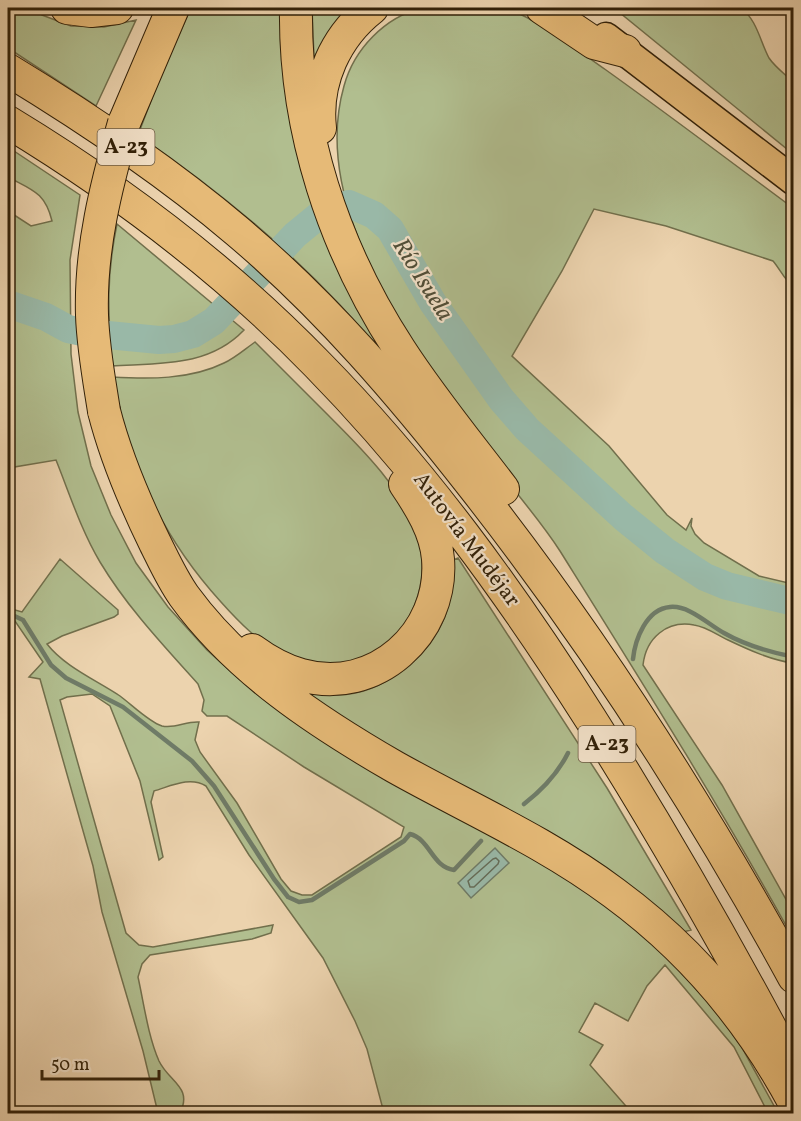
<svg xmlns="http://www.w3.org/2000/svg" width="801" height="1121" viewBox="0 0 801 1121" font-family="Vollkorn,serif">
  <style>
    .green { fill: #b1be8f; stroke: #716f4c; stroke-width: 1.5 }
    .water { fill: #99b8a7; stroke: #6f7b67; stroke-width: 1.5 }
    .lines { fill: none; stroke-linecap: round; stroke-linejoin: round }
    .shore { stroke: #656c58; stroke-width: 1.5 }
    .stream { stroke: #6f7b67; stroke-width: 4.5 }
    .river { stroke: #99b8a7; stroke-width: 28 }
    .trunk-casing { stroke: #312008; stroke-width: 31 }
    .motorway-casing { stroke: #312008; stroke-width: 34 }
    .trunk { stroke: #e6ba77; stroke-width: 28 }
    .motorway { stroke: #e6ba77; stroke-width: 32 }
    .motorway-bridge-casing { stroke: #312008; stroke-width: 34; stroke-linecap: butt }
    .motorway-bridge { stroke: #e6ba77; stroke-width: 32 }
    .labels { text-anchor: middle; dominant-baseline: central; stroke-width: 4.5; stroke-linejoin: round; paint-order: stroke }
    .shield { fill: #f3e2ca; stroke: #6b5a42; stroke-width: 1.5 }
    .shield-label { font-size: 21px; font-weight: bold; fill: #312008 }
    .street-label { font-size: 22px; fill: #312008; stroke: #f3e2ca }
    .water-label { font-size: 24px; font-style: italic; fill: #504e38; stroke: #f3e2ca }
  </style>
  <rect width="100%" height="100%" fill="#ecd3ae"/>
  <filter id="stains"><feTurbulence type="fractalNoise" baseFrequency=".00333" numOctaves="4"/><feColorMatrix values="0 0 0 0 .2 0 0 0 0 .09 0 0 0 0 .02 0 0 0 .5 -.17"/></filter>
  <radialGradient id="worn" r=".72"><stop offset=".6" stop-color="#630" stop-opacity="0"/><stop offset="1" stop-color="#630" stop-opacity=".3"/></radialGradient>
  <path class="green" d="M8,8h25l9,7 29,11 33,1 32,-7 -40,86 -88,-58z
    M191,8h92l3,59 123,317c-23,-26 -45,-53 -69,-79 -60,-64 -129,-120 -202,-170l22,-58z
    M312,8h39l-20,23 -17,27z
    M422,8h83c37,13 69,40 101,62 63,45 125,92 187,138v78c-8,-5 -13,-17 -20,-25l-107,-35 -72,-17 -32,62 -50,85 97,90 58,69 19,15 6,-12 -1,8 4,8 9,9 55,33 34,8v79c-22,-3 -44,-13 -65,-23 -11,-5 -21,-13 -34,-15 -27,-5 -48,13 -51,40l79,120 71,127v26c-73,-132 -153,-259 -233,-387 -29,-45 -67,-83 -97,-127 -15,-21 -28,-44 -41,-66 -49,-79 -105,-177 -78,-272 10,-37 41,-69 78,-78z
    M614,8h127c16,12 19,33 28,50 6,9 17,17 24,24v72z
    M8,147l72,48 -10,65 1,94 7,58 13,54 20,49 25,48 32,44 39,43 31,28 47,37 58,39 202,108 44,28 65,53 64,70 23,33 37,67h-10l-34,-66 -69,-82 -18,21 -19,35 -33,-18 -16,29 24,13 -13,20 42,48h-248l-17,-64 -12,-28 -32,-63 -74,-103 -43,-69c-16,-10 -35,0 -52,5l-3,11 12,55 -4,3 -19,-79 -30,-75 -18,-12 -25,3 -7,3 66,233 13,12 14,2 120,-22 -2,8 -19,6 -102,16 -8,9 -4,13c6,27 10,59 21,84 10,21 34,26 21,52h-22l-15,-62 -41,-139 -9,-46 -53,-187 -11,-2 14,-15 -28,-41 -7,-3v-10l14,4 38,-53 58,51v4l-4,3 -52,19 -15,8c18,23 49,36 73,52 11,8 29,26 42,30 13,3 24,-5 37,-4l-4,18 5,12 37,51 44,76 10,12 11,4h10l89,-58 3,-10 -100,-60 -77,-51h-20l-5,-5 2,-11 -6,-16c-35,-39 -71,-77 -98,-122 -19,-32 -30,-67 -44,-102l-48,8v-257l23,15 21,-5c-7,-29 -20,-31 -44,-44z
    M117,224l127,106c-35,37 -84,33 -132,36 -4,-53 -6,-89 5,-142z
    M255,342c23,23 47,47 70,70 34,34 77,75 92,122 26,84 -53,160 -134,120 -24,-11 -45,-33 -62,-52 -61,-67 -91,-137 -109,-225 36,2 78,3 112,-14 11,-5 21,-14 31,-21z
    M458,558l149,230 84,142 -8,2 -383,-241c13,1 25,4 38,4 44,0 92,-39 107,-79 7,-18 6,-36 6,-55z"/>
  <path class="water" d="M495,848l14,15 -38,35 -13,-15z"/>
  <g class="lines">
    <path class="shore" d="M496,858l3,3 -1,3 -24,23h-4l-2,-6 25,-22z"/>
    <path class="stream" d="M8,613l15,7 28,45 15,13 57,29 69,54 22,25 60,93 14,18 11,5 13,-2 92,-59 6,-7c20,5 22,33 44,36l27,-29
      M633,659c2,-19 13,-50 37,-52 19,-2 39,18 54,26 21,12 45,19 70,24
      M524,804c18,-14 34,-31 44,-51"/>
    <path class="river" d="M8,304l38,13 22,12 19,4 72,7 15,-1 19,-5 21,-13 81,-86 22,-18 32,-13 25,11 16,14 43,74 68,96 26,30 96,88 42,34 40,26 22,9 67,16"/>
    <defs>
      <path id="trunk" d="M606,37l188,144"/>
      <path id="motorway" d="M67,8l24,3 26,-3
        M296,8c-2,121 38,241 104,342 31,48 68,93 103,139
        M542,8l52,35 31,8
        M8,70c79,48 158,101 229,161 89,75 165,164 236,255 121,154 227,319 321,491
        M8,122c112,68 219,149 310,243 105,107 192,227 272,353 73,115 140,233 204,354
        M124,123l49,-115
        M320,128c-5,-47 16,-92 52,-120
        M104,411c12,47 30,89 51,132 9,18 17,36 29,53 54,74 133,126 211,171 73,41 151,75 219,126 75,55 136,127 180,209
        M252,650c15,11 31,20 49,25 74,21 143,-42 137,-116 -2,-27 -18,-53 -33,-75"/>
    </defs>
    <use href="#trunk" class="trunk-casing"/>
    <use href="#motorway" class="motorway-casing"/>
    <use href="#trunk" class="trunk"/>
    <use href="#motorway" class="motorway"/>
    <defs>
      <path id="motorway-bridge" d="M104,411c-5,-32 -11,-64 -12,-96 -2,-66 14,-129 32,-192"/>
    </defs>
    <use href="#motorway-bridge" class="motorway-bridge-casing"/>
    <use href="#motorway-bridge" class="motorway-bridge"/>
  </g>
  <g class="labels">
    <g class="shield">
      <rect x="97.5" y="129" width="57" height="36" rx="4.5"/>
      <rect x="578.5" y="726" width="57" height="36" rx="4.5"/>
    </g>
    <g class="shield-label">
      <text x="126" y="147">A-23</text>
      <text x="607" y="744">A-23</text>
    </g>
    <g class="street-label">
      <text transform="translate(466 540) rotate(53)">Autovía Mudéjar</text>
    </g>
    <g class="water-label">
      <text transform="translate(422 280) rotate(58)">Río Isuela</text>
    </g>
  </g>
  <rect width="801" height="1121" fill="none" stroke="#ecd3ae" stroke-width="30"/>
  <rect x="9" y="9" width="783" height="1103" fill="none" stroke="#312008" stroke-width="3"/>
  <rect x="15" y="15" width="771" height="1091" fill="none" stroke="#312008" stroke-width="1.5"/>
  <path d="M42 1070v9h117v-9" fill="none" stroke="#312008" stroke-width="3"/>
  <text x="51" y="1070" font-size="18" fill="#312008" stroke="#f3e2ca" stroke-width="4.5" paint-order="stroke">50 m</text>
  <rect width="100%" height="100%" filter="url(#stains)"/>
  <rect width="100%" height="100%" fill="url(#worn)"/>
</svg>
